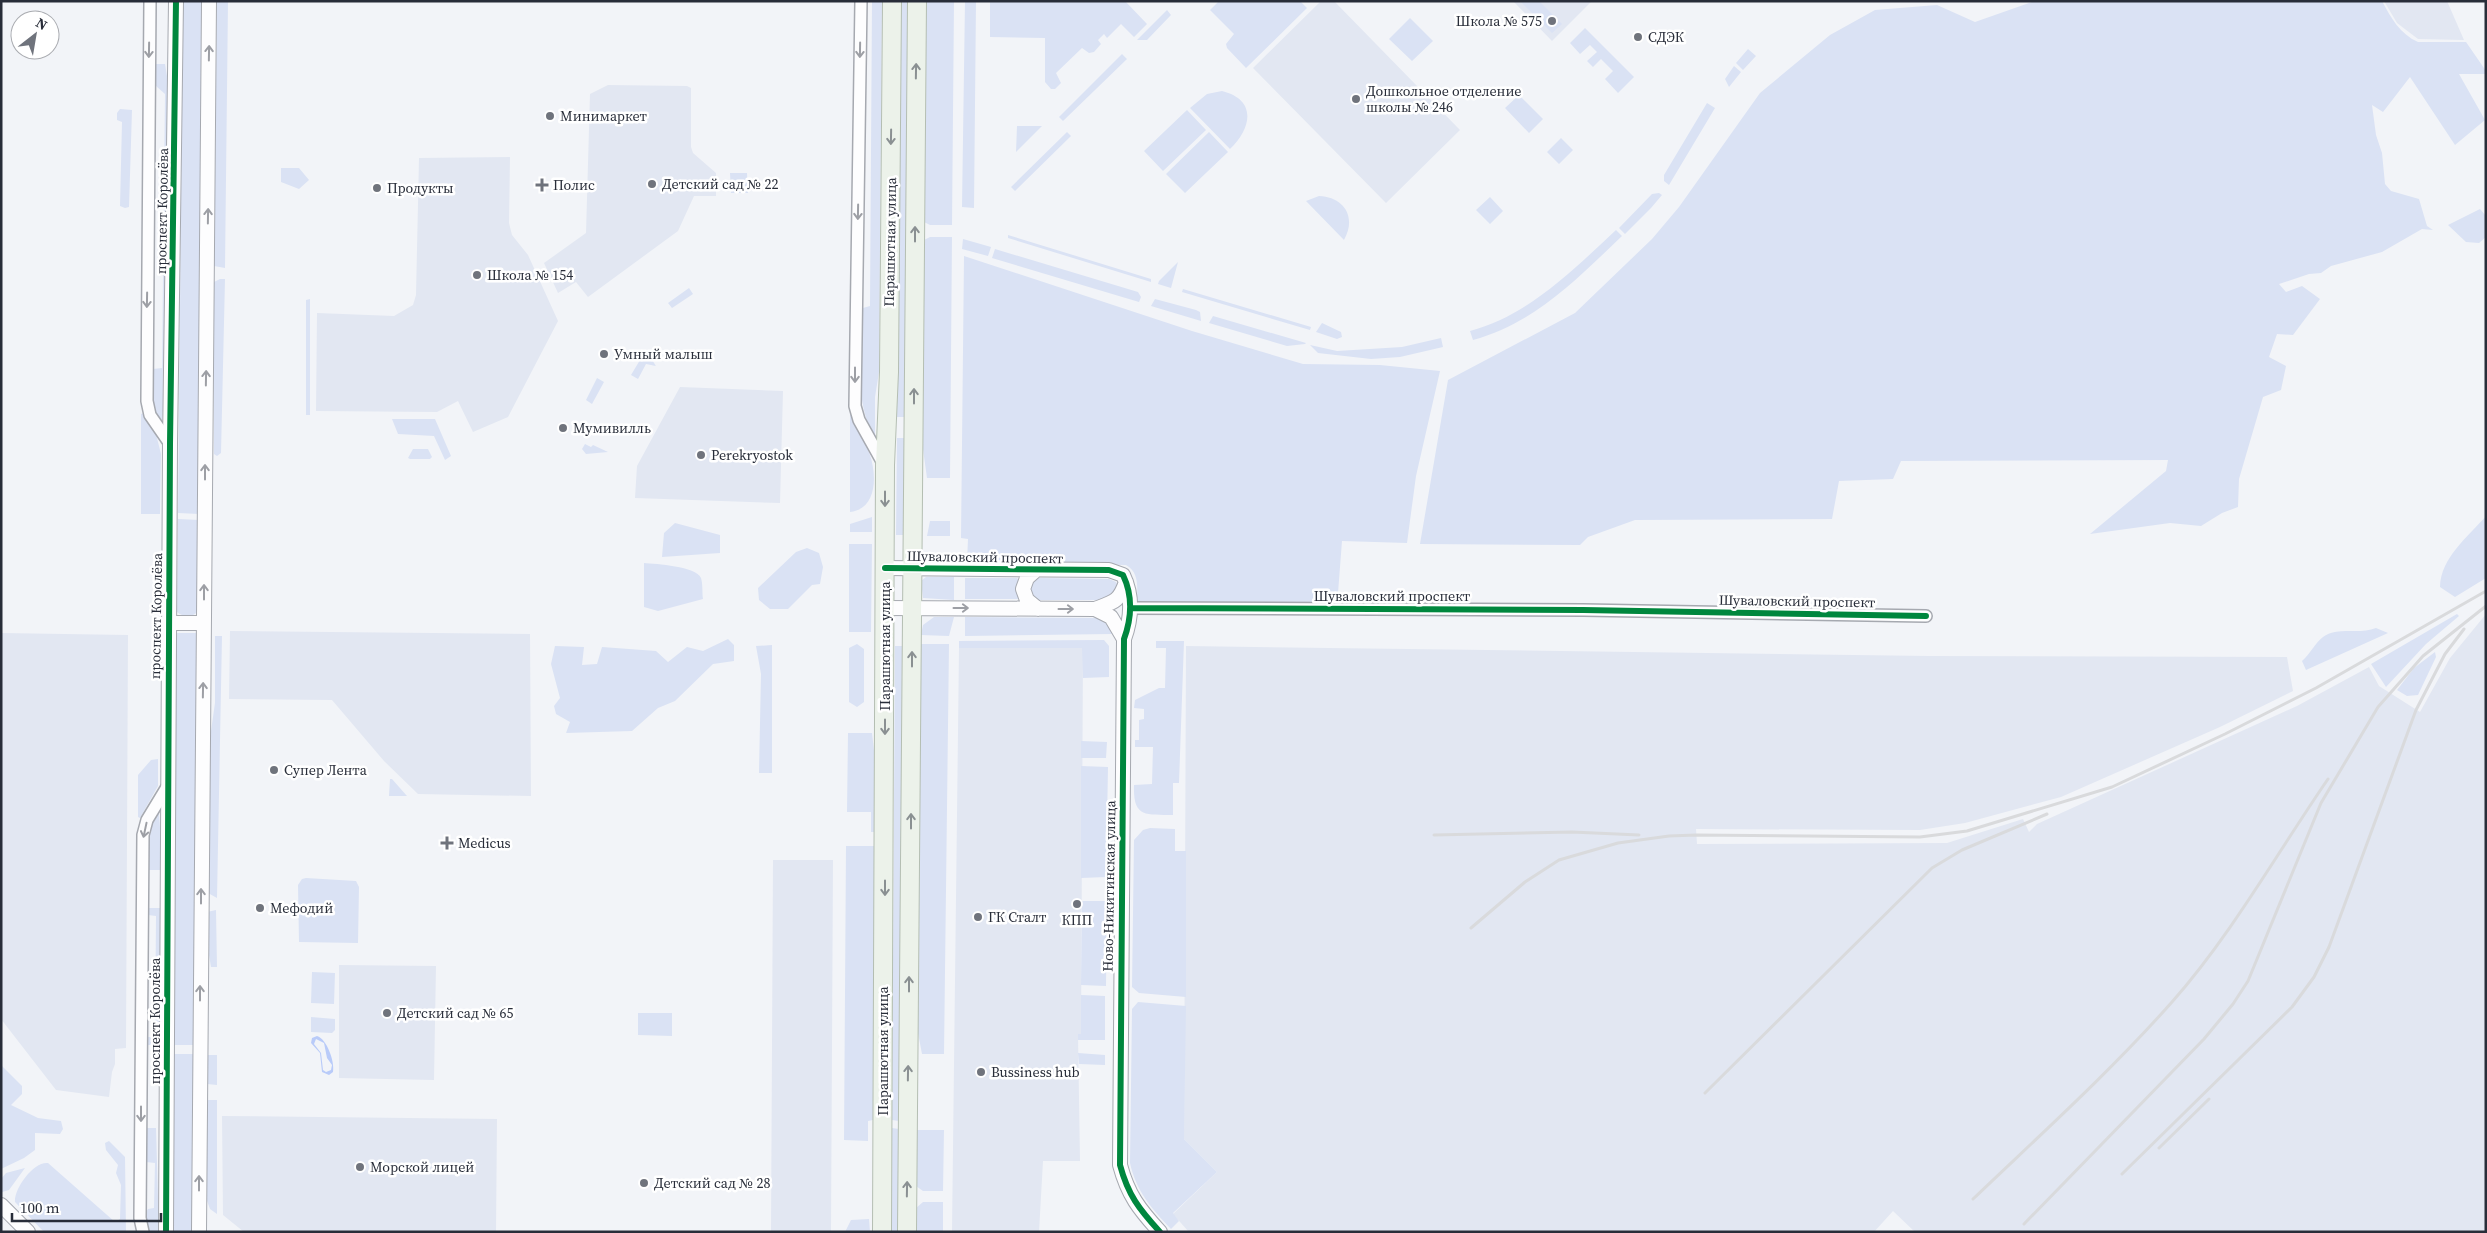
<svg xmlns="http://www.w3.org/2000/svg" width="2487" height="1233" viewBox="0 0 2487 1233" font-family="'Source Serif 4',serif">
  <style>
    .built { fill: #e2e7f2 }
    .green { fill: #dae2f4 }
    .water { fill: #b9cbf9; fill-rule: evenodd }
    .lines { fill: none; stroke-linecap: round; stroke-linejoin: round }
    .minor-casing { stroke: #a6a9b0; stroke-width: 14 }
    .tertiary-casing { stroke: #a6a9b0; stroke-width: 16 }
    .primary-casing { stroke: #b4beb2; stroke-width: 20 }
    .minor { stroke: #fdfdfe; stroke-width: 11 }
    .tertiary { stroke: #fdfdfe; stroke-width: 14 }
    .primary { stroke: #ecf2ea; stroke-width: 18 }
    .rail { stroke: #d9dadc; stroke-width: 3 }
    .cycleway-casing { stroke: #fff; stroke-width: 9 }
    .cycleway { stroke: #00873e; stroke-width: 6 }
    .oneway { stroke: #9d9fa5 }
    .oneway2 { stroke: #8a9092 }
    .poi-dot { fill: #6f737c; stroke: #fff; stroke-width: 2 }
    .labels { text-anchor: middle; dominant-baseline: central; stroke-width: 5; stroke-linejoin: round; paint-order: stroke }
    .poi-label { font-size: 14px; fill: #282d39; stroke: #fff; text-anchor: start }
    .street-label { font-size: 14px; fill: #282d39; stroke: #fff }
  </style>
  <rect width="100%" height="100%" fill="#f2f4f8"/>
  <path class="built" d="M1321,1h13l126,129 -74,73 -133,-135z
    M1513,1h79l-40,40z
    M2384,1h63l17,39 -46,-1 -21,-16z
    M608,85l79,1 4,2v59l2,6 23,20v23h-22l-16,35 -90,66 -12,-15 -18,11 -14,-30 42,-30 4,-139z
    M510,157l-1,66 3,12 16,20 30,66 -50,96 -35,15 -15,-31 -21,11 -121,-1 1,-98 77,3 19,-11 3,-10 3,-137z
    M680,387l103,4 -3,112 -145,-5 2,-32z
    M2486,614v618h-571l-22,-21 -19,21h-672l-14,-1 -15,-17 44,-42 -33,-33 2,-493 743,10 358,1 6,34 -73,36 -159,70 -96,26 -45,7 -224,-1 1,15 250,-1 76,-24 6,13 8,-8 260,-118 72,-39 10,19 41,26 30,-54z
    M230,631l300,3 1,162 -113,-2 -34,-33 -52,-61 -103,-1z
    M1,633l127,2 -2,413 -11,1v15l-3,8 -3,25 -53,-7 -55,-71z
    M959,648h124l-2,386 -3,1 2,126h-37l-4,71h-87z
    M773,860h60l-2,372h-60z
    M339,965l97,1 -2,114 -95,-2z
    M222,1116l275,3 -1,113h-252l-21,-17z"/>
  <path class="green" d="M183,1h20l-4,513 -21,-1z
    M217,1h11l-3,267 -11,-2z
    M872,1h10l-3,371 -4,25v39l-2,-1c-19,-37 -12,-81 -12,-122l2,-5 7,-2z
    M901,1h7l-3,416h-8z
    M926,1h28l-2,224h-22l-6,-3z
    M965,1h11l-2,207 -12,-1z
    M990,1h135l22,23 -13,13 -13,-13 -14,14 -3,-4 -6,6 3,4 -7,8 -5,1 -7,-5 -26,25 5,10 -6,6h-4l-6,-7v-44l-55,-1z
    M1219,1h81l7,7 -61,60 -19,-20 -1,-4 8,-10 -24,-24z
    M1520,1h19l23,23 -10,9z
    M2035,1h347c9,17 18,33 36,41h48l20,29v3h-27l26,46 -30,25 -45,-68 -27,35 -11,-7 4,30 6,18 3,31 6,7 28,8 8,27 6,4 -11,-1 -40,23 -51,14 -10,7 -12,1 -30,10 7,8 16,-6 18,13 -27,36 -16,-1 -8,23 17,9 -5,24 -18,7 -24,82 -1,28 -16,6 -21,13 -31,-3 -80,11 76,-63 2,-11 -267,1 -8,18 -54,2 -7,38 -197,1 -47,17 -8,8 -160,-1 28,-164 127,-67 77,-74 27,-32 81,-114 70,-58 45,-25 62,-5 38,17z
    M1167,10l4,5 -24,25h-10z
    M1410,18l23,23 -21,20 -23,-22z
    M1585,28l49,49 -16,16 -13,-14 8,-8 -12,-12 -8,8 -6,-6 10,-9 -7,-7 -10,9 -10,-11z
    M1748,49l8,7 -13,14 -7,-7z
    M1122,54l5,5 -64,62 -4,-4z
    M156,64h9l5,30 -4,288 -4,38c-13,-11 -9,-35 -9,-51l9,-1 3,-274 -9,-8z
    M1734,66l7,6 -12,15 -4,-8z
    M1222,91c36,9 29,38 8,58l-40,-41 17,-14z
    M1519,95l24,24 -14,14 -24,-25z
    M1707,103l8,5 -46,77 -5,-4v-6z
    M120,109l12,1 -3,97 -4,1 -5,-2 2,-84 -5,-2v-7z
    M1187,110l19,20 -43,41 -19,-20z
    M1017,126h25l-26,26z
    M1067,132l4,4 -56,55 -4,-4z
    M1209,132l19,20 -43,41 -19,-19z
    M1561,138l12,12 -14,14 -12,-12z
    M281,168h18l10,12 -10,9 -18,-7z
    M730,173h17l1,20h-17z
    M1659,193l3,2 -11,13 -26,26 -6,-6 33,-34z
    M1319,196c25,1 38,21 25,44l-38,-39z
    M1490,197l13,14 -13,13 -14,-14z
    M2480,209l6,7v21l-7,6 -13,-1 -18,-17z
    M1616,230l6,6c-44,42 -88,88 -149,104l-3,-9c59,-16 103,-61 146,-101z
    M1008,235l143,44v3l-143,-44z
    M930,237h22l-2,241h-23l-5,-36 2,-202z
    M963,239l28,8 -3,9 -26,-7z
    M995,249l143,43 3,5 -2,5 -147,-44z
    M964,256l228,75 111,33 77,1 60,6 -24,105 -9,67 -65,-2 -5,65 -200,-3c0,-15 3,-30 -11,-38l-159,-3 1,-23 -7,-1z
    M1178,262l-7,26 -13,-4 1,-3z
    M220,279h5l-4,174 -4,3 -3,-2v-172z
    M689,288l4,6 -21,14 -4,-5z
    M1183,289l128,38 -1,3 -128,-38z
    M310,299v116h-4v-115z
    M1155,299l41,11 4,2 1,9 -50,-15z
    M1213,316l93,27 -1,1 -18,2 -78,-23z
    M1322,323l19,9 1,5 -5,2 -21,-7z
    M1441,338l2,9 -43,10 -29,2 -53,-6 -8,-8 27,6 65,-4z
    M647,352l9,14 -10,-2 -8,15 -7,-4 12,-20z
    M597,378l7,4 -12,22 -6,-4z
    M144,413l12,21 5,20 -1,60h-19v-100z
    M850,415h2c5,14 13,26 18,40 7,21 7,54 -20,57z
    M392,419h43l16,37 -6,4 -11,-24 -36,-2z
    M897,438h8l-1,97h-8z
    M585,444l6,3 2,-2 15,7 -22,2 -4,-5z
    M413,449h15l4,8 -2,2h-20l-2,-1z
    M2486,516v62l-31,19 -15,-10c1,-30 28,-50 46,-71z
    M872,517v15h-22v-8z
    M178,519l21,1 -1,91c-5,7 -15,6 -21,1z
    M930,521h20v15h-23z
    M675,523l45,12v18l-58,4 2,-24z
    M849,544h23l-1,88h-22z
    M807,548l12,5 4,14 -3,17 -8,1 -24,24h-18l-11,-9 -1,-12 38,-36z
    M644,563c12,1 52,3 57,15 2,6 1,15 2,21l-45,12 -14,-4z
    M926,577h28v23l-31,-2 -2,-17z
    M965,578h52l2,2 -1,19h-53z
    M1038,578l71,1 7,3 3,6 -10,12h-72l-7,-6v-10z
    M2457,614l2,2 -33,28 -40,43 -15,-23z
    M934,617h20l-5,19 -28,-1 2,-10z
    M965,617l132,1c9,2 13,7 15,16l-147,2z
    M2376,628l12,5 -82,37 -4,-9c8,-7 13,-18 21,-24 14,-11 37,-2 53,-9z
    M176,633h22l-4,412h-22z
    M215,636h7l-5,262 -9,-5 2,-155 5,-35z
    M728,639l6,6v16l-21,3 -38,37 -17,7 -26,23 -66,2 4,-11 -14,-8 -2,-8 6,-8 -9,-34 4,-18 29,1 -2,18 15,-1 5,-17 54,4 12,11 19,-15 16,4z
    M1104,640l5,6v31l-26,1 -1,-30h-123v-7z
    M1156,641h28l-5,142h-6v32c-28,-1 -40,3 -39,-30l18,-1 1,-37h-18v-7h4v-20l5,-1v-10l-10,-1 1,-8 24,-12h6l1,-40h-10z
    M857,644l7,5v53l-7,5 -8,-5v-54z
    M921,644h28l-5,410h-22l-4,-21z
    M772,645v128h-13l2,-99 -5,-28z
    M895,646h7l-3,475 -7,-1z
    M2435,652l1,5 -18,38 -11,1 -10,-6 17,-22z
    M848,733h24l3,26 1,73h-5v-20h-24z
    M1081,741l26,1 -1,16h-25z
    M158,759v27l-18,32 -2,-1v-42l13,-15z
    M1081,766l27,1 -2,110 -25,1z
    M390,779h2l15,17h-18z
    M159,813l4,57h-14v-40z
    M1150,828l25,1v22h11v146l-47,-4 -7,-6 2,-147 9,-10z
    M846,846h29l-2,274 -5,1v20l-24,-1z
    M306,878l50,3 3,6 -1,56 -59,-1 -1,-57 4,-6z
    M1082,901h25l-1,85 -25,-1z
    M148,908h15l-2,137h-14v-8h8l1,-121 -8,-1z
    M216,910l1,57h-6l-4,-24v-31z
    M312,972l23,1 -1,31 -23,-1z
    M1081,995l24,1v44h-27v-6h3z
    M1138,1002l48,4 -2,133 33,33 -44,41 6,8 -8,8c-19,-20 -35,-38 -41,-66l2,-154z
    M638,1013h34v23l-34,-1z
    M311,1017l24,2v11l-3,3 -21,-1z
    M1078,1053l27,2v10l-26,-1z
    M172,1054h22l-2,178h-21z
    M207,1055h10v30l-10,-1z
    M1,1065l21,21v8l-11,11 27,13 23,3 2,8 -3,5 -25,-1v17l-11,8 -23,11z
    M206,1100h11v114l-7,-5 -4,-11z
    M146,1128h10l3,104h-9l-5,-18 3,-5 6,-1 1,-45 -9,-1z
    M892,1128l7,1 -1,103h-8z
    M916,1130h28l-1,61h-20l-7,-5z
    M109,1141l16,16 1,75h-82l-29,-30c-1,-14 19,-41 33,-39l67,59 5,-3 1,-34 -5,-12 2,-8 -12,-15 -1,-7z
    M25,1168l-16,22 -7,2 -1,-13 5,-6z
    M923,1202h20v30h-27v-24z
    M869,1219l1,13h-25l6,-12z"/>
  <path class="water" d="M317,1036c10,3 18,26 16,36l-4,3 -7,-3 -2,-19 -9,-10 1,-5zM316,1039l8,4 3,15 5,7 -1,5 -5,2 -3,-2 -2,-17 -7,-9z"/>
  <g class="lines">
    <defs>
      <path id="minor" d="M150,1l-3,400 3,14 20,29
        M861,1l-6,405 4,14 24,43
        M1131,608l452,2 343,6
        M143,1232l-3,-14 3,-383 4,-15 20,-33"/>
      <path id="tertiary" d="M885,568l224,2 14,5c10,21 9,42 1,64l-4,526c8,30 19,44 40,67
        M1036,570l-9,8 -4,11 4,11 11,9
        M885,608l210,1c19,-7 24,-7 31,-27
        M1095,609l16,8 13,22
        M169,623h35
        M1,1205l27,27
        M166,1232l4,-788 6,-443
        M199,1232l10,-1231"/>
      <path id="primary" d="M882,1232l3,-767 4,-93 3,-371
        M907,1232l10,-1231"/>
    </defs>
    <use href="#minor" class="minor-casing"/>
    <use href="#tertiary" class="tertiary-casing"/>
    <use href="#primary" class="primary-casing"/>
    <use href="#minor" class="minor"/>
    <use href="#tertiary" class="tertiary"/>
    <use href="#primary" class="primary"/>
    <path class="rail" d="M1434,835l138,-3 67,3
      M1471,928l54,-46 34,-22 59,-17 51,-7 27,-1 224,2 47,-6 145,-44 113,-53 91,-46 170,-97
      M1705,1093l227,-225 30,-18 85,-36
      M2159,1148l50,-49
      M2122,1174l170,-167 22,-30 15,-30 87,-237 29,-56 19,-25
      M1973,1199c67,-64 137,-127 199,-197 60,-68 105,-149 156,-223
      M2024,1224l180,-185 29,-35 15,-23 73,-178 57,-96 45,-51 63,-50"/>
    <defs>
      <path id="cycleway" d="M885,568l224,2 14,5c10,21 9,42 1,64l-4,526c8,30 19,44 40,67
        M1131,608l452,2 343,6
        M166,1232l4,-788 6,-443"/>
    </defs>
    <use href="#cycleway" class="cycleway-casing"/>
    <use href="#cycleway" class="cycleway"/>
  </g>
  <defs><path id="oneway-shaft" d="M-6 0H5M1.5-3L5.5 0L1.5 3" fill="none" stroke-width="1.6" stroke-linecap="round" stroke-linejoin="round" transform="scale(1.25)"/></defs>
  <g class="oneway">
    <use href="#oneway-shaft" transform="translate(149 50) rotate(91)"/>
    <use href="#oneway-shaft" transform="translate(860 50) rotate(91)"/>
    <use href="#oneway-shaft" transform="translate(209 53) rotate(-89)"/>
    <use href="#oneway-shaft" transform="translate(858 212) rotate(91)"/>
    <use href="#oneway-shaft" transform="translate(208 216) rotate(-89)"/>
    <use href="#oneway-shaft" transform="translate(147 300) rotate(91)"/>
    <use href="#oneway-shaft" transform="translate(855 375) rotate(90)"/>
    <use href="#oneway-shaft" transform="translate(206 378) rotate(-89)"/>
    <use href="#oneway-shaft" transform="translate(205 472) rotate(-90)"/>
    <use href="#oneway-shaft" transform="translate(204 592) rotate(-90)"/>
    <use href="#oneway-shaft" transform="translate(961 608)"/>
    <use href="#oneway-shaft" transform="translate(1066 609)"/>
    <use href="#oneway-shaft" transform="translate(203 690) rotate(-89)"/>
    <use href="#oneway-shaft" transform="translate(145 830) rotate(102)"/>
    <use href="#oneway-shaft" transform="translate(201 896) rotate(-90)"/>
    <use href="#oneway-shaft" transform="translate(200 993) rotate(-90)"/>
    <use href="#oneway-shaft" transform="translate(141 1114) rotate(90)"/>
    <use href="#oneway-shaft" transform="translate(199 1183) rotate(-90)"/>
  </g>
  <g class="oneway2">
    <use href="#oneway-shaft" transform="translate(916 71) rotate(-89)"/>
    <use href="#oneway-shaft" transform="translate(891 137) rotate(91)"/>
    <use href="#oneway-shaft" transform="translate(915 234) rotate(-90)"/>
    <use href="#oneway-shaft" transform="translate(914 396) rotate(-90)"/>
    <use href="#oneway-shaft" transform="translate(885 499) rotate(90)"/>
    <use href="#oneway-shaft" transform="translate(912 659) rotate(-90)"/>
    <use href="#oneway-shaft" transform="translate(885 727) rotate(90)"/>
    <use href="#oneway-shaft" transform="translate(911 821) rotate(-90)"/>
    <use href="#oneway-shaft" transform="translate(885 888) rotate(90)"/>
    <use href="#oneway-shaft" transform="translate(909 984) rotate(-90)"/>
    <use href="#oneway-shaft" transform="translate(908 1073) rotate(-89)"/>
    <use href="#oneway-shaft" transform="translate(907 1189) rotate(-89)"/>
  </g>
  <g class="poi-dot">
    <circle cx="1552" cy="21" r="5"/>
    <circle cx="1638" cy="37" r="5"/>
    <circle cx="1356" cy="99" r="5"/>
    <circle cx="550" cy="116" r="5"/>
    <circle cx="652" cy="184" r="5"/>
    <path d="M539.5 177.5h5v5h5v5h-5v5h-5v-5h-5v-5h5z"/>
    <circle cx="377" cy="188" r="5"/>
    <circle cx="477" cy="275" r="5"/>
    <circle cx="604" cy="354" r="5"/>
    <circle cx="563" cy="428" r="5"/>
    <circle cx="701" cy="455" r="5"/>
    <circle cx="274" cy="770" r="5"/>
    <path d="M444.5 835.5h5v5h5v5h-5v5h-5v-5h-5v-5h5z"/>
    <circle cx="1077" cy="904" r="5"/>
    <circle cx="260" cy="908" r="5"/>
    <circle cx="978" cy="917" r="5"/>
    <circle cx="387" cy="1013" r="5"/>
    <circle cx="981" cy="1072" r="5"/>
    <circle cx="360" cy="1167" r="5"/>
    <circle cx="644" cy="1183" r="5"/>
  </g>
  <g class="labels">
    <g class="poi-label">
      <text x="1542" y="21" text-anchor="end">Школа № 575</text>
      <text x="1648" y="37">СДЭК</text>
      <text x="1366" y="91">Дошкольное отделение<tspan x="1366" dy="16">школы № 246</tspan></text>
      <text x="560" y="116">Минимаркет</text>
      <text x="662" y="184">Детский сад № 22</text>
      <text x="553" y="185">Полис</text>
      <text x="387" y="188">Продукты</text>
      <text x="487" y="275">Школа № 154</text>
      <text x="614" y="354">Умный малыш</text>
      <text x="573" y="428">Мумивилль</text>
      <text x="711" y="455">Perekryostok</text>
      <text x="284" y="770">Супер Лента</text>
      <text x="458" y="843">Medicus</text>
      <text x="270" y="908">Мефодий</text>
      <text x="988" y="917">ГК Сталт</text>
      <text x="1077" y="920" text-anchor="middle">КПП</text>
      <text x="397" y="1013">Детский сад № 65</text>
      <text x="991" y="1072">Bussiness hub</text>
      <text x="370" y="1167">Морской лицей</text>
      <text x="654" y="1183">Детский сад № 28</text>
    </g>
    <g class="street-label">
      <text transform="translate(162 211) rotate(-89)">проспект Королёва</text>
      <text transform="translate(890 242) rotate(-89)">Парашютная улица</text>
      <text transform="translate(985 557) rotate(1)">Шуваловский проспект</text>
      <text x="1392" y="596">Шуваловский проспект</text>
      <text transform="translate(1797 601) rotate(1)">Шуваловский проспект</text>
      <text transform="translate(156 616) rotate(-89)">проспект Королёва</text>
      <text transform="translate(885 646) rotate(-90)">Парашютная улица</text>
      <text transform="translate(1109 886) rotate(-89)">Ново-Никитинская улица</text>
      <text transform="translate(155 1021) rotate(-90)">проспект Королёва</text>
      <text transform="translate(883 1051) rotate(-90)">Парашютная улица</text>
    </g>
  </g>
  <rect width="2487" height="1233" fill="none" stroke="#282d39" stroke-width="5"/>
  <g transform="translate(35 35) rotate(31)"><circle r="24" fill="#ffffff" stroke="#a9abb0"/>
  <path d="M0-4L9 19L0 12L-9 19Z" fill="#6f737c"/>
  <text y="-8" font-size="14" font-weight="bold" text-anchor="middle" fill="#282d39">N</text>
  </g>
  <path d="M12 1213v8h149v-8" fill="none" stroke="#282d39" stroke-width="2.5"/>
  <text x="20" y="1213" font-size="15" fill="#282d39" stroke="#ffffff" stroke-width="4" paint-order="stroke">100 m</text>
</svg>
